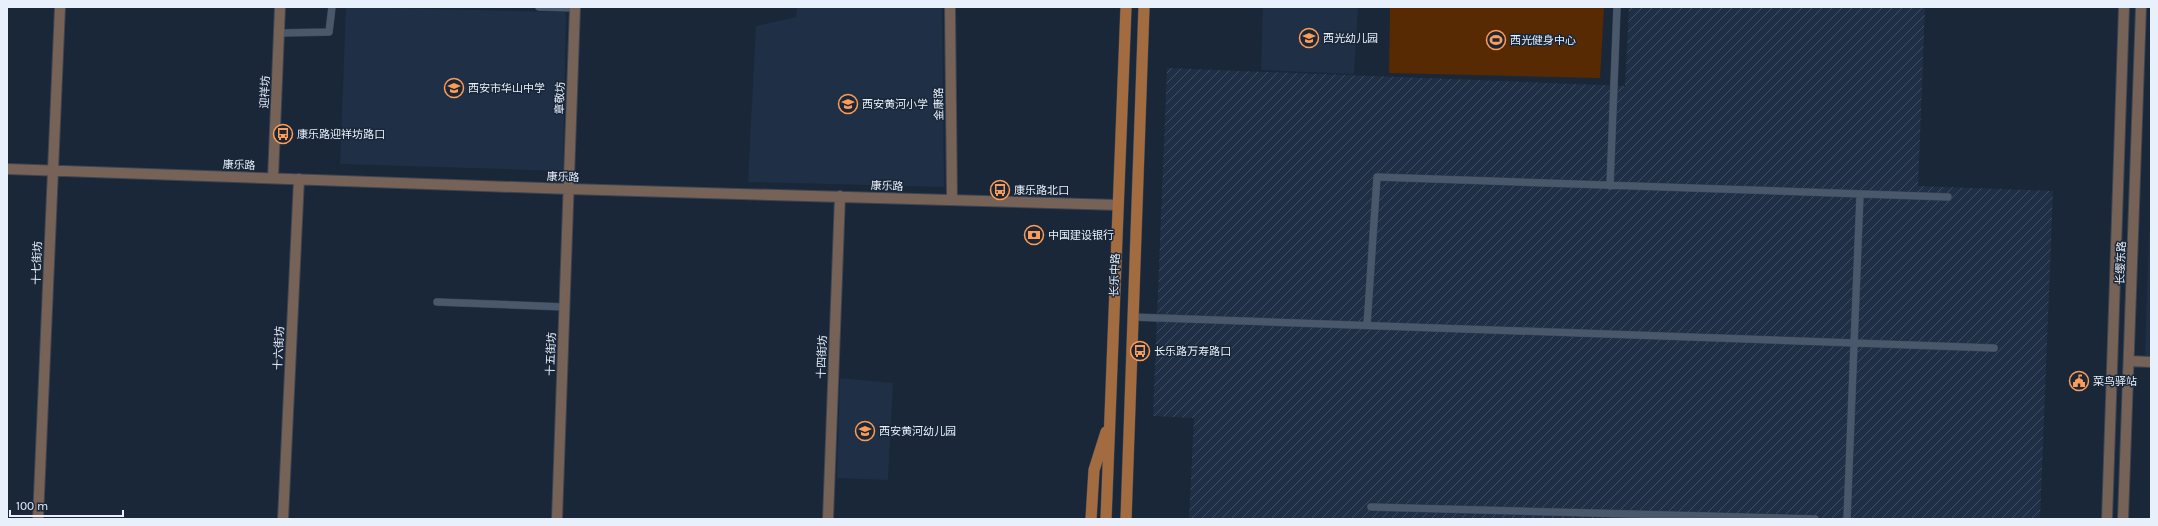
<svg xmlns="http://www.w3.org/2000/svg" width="2158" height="526" viewBox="0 0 2158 526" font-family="Karla,'Noto Sans SC',sans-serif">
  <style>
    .built { fill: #1f2f46 }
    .industrial { fill: url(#industrial-furrows) }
    .grass { fill: #582a03 }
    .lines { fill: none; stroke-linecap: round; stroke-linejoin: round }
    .street-casing { stroke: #3b4554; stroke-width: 8 }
    .secondary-casing { stroke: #3b4554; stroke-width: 12 }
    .primary-casing { stroke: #3b4554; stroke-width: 12 }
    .street { stroke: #4a586c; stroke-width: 7 }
    .secondary { stroke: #766256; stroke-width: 10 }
    .primary { stroke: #a36b40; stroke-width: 11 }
    .labels { text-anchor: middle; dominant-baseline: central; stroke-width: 3; stroke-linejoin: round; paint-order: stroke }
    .poi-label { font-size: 11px; fill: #e8f0fc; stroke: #1a2738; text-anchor: start }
    .street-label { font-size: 11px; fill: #e8f0fc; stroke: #1a2738 }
  </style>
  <defs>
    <pattern id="industrial-furrows" width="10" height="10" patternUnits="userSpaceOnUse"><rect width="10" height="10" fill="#1f2f46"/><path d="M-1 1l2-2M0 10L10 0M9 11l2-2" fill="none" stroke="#404d62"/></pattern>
  </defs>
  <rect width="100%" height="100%" fill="#1a2738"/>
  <path class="built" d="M346,7l220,5 -3,159 -223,-7z
    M797,7h145l2,180 -196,-5 8,-156 40,-9z
    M1263,7h95l-4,67 -93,-4z
    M2149,233h2v124l-6,-1z
    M840,378l53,5 -5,97 -51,-2z"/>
  <path class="industrial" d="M1629,7h296l-7,179 135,5 -13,328h-851l5,-101 -41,-2 14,-348 458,18z"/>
  <path class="grass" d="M1390,7h214l-4,71 -211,-5z"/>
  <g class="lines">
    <defs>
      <path id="street" d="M539,7l36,1
        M280,33l49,-1 3,-25
        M1610,186l7,-179
        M437,302l128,5
        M1132,317l862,31
        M1367,325l10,-148 571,20
        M1371,507l444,12
        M1847,519l13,-324"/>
      <path id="secondary" d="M950,7l2,193
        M7,169l562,20 549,16
        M273,178l7,-171
        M2129,361l22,1
        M38,519l22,-512
        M283,519l16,-340
        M557,519l18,-512
        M828,519l12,-323
        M2107,519l17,-512
        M2123,519l18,-512"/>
      <path id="primary" d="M1091,519l3,-49 12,-38
        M1106,519l20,-512
        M1126,519l18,-512"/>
    </defs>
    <use href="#street" class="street-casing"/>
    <use href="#secondary" class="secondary-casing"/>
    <use href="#primary" class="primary-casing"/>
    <use href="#street" class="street"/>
    <use href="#secondary" class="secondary"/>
    <use href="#primary" class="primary"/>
  </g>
  <defs>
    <symbol id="school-ring" viewBox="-11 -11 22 22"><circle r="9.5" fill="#1a2738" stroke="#fd9c56" stroke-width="1.5"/><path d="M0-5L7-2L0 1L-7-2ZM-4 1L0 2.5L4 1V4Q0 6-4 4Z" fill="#fd9c56"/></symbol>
    <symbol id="stadium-ring" viewBox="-11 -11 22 22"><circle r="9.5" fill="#1a2738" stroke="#fd9c56" stroke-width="1.5"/><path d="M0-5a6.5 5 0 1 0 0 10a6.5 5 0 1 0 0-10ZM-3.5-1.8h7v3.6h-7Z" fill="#fd9c56"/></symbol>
    <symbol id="bus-ring" viewBox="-11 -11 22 22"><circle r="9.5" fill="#1a2738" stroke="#fd9c56" stroke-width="1.5"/><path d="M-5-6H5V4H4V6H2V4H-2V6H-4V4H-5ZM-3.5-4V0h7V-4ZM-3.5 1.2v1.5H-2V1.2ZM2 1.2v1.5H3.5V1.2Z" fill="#fd9c56"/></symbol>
    <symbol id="bank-ring" viewBox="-11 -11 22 22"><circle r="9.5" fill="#1a2738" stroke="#fd9c56" stroke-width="1.5"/><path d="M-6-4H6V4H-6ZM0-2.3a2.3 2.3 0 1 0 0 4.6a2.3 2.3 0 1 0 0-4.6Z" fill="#fd9c56"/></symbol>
    <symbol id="civic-ring" viewBox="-11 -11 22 22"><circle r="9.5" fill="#1a2738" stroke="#fd9c56" stroke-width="1.5"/><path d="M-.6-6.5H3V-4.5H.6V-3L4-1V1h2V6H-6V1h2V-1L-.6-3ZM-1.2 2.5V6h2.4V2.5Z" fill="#fd9c56"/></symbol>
  </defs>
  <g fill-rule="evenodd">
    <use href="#school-ring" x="1298" y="27" width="22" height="22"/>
    <use href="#stadium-ring" x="1485" y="29" width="22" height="22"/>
    <use href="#school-ring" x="443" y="77" width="22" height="22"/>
    <use href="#school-ring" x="837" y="93" width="22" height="22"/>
    <use href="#bus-ring" x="272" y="123" width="22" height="22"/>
    <use href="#bus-ring" x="989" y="179" width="22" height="22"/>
    <use href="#bank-ring" x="1023" y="224" width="22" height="22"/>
    <use href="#bus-ring" x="1129" y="340" width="22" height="22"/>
    <use href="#civic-ring" x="2068" y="370" width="22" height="22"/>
    <use href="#school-ring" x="854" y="420" width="22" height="22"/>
  </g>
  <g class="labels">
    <g class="poi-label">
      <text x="1323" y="38">西光幼儿园</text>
      <text x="1510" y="40">西光健身中心</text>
      <text x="468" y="88">西安市华山中学</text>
      <text x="862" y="104">西安黄河小学</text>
      <text x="297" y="134">康乐路迎祥坊路口</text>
      <text x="1014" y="190">康乐路北口</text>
      <text x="1048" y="235">中国建设银行</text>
      <text x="1154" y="351">长乐路万寿路口</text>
      <text x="2093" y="381">菜鸟驿站</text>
      <text x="879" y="431">西安黄河幼儿园</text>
    </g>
    <g class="street-label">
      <text transform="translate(265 92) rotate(-87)">迎祥坊</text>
      <text transform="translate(560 98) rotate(-88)">章敬坊</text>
      <text transform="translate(939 104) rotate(-91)">金康路</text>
      <text transform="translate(239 165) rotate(2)">康乐路</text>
      <text transform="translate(563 177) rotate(2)">康乐路</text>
      <text transform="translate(887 186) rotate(2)">康乐路</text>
      <text transform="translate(37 263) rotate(-88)">十七街坊</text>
      <text transform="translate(2121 263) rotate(-88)">长缨东路</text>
      <text transform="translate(1115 275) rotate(-88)">长乐中路</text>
      <text transform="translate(279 348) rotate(-87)">十六街坊</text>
      <text transform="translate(551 354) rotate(-88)">十五街坊</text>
      <text transform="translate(822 357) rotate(-88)">十四街坊</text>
    </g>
  </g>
  <rect width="2158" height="526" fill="none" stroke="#e8f0fc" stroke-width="16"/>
  <path d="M10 510v6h113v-6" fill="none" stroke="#e8f0fc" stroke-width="2"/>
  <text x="16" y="510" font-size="12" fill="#e8f0fc" stroke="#1a2738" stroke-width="3" paint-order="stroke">100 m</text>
</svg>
